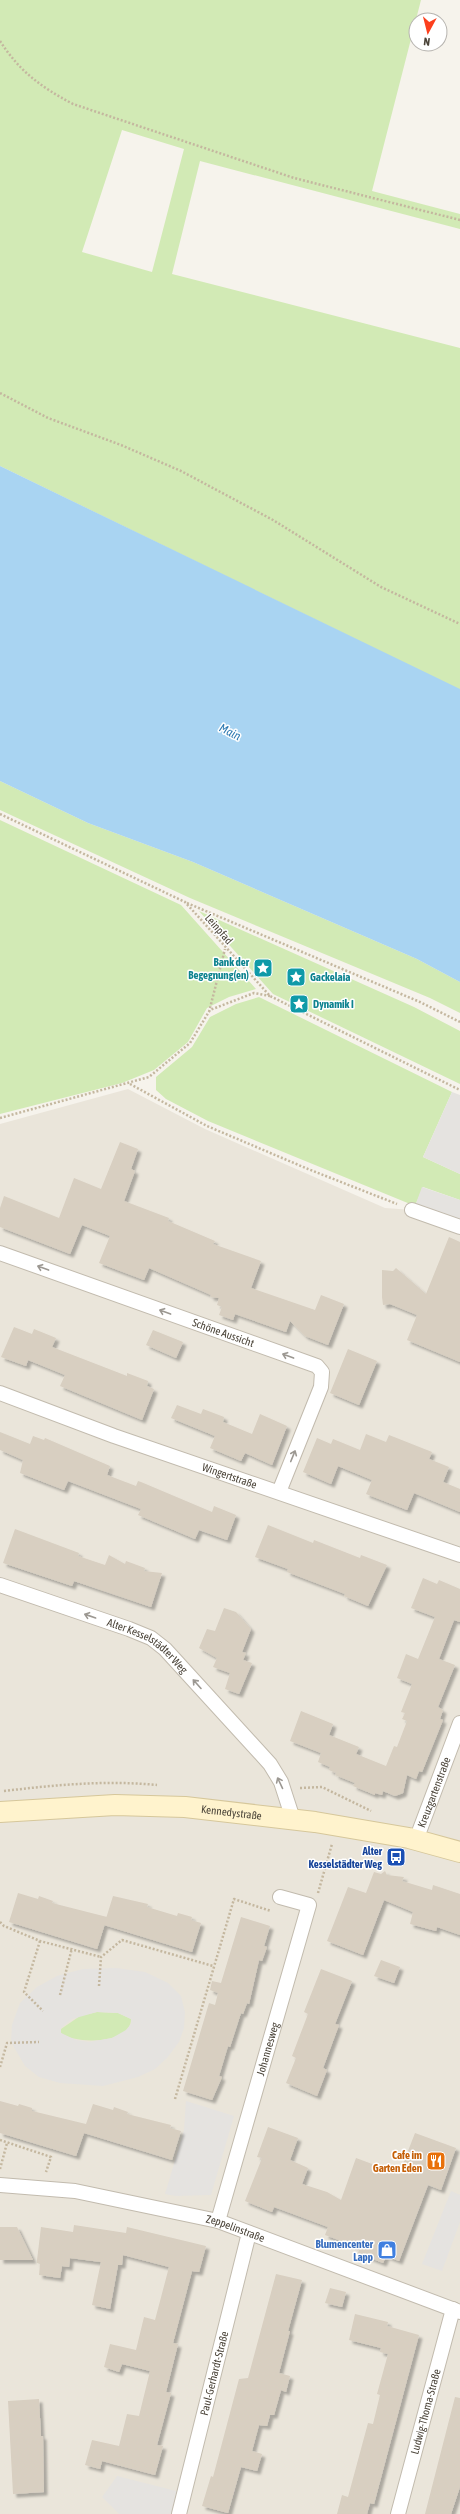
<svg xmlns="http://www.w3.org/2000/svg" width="460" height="2514" viewBox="0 0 460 2514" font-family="'Asap Condensed',sans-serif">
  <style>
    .residential { fill: #eae5da }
    .green { fill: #d2eab5; fill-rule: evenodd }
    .parking { fill: #e5e3e0; fill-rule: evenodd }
    .water { fill: #a9d4f2 }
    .building { fill: #d8cfc1; filter: url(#shadow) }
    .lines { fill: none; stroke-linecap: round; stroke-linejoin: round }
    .street-casing { stroke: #c2bbae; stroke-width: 16 }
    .secondary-casing { stroke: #d6c79b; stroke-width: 22 }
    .path { stroke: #c4b79f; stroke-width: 2.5; stroke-dasharray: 2 2; stroke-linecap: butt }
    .street { stroke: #fff; stroke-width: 14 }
    .secondary { stroke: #fff3cd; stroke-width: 20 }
    .oneway { stroke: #9c9892 }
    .labels { text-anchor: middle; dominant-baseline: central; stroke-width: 3; stroke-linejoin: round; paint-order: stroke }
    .street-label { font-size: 11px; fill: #4b4439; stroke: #fff }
    .culture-label { font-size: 11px; font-weight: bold; fill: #0d838f; stroke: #fff; text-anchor: start }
    .transit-label { font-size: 11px; font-weight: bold; fill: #164399; stroke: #fff; text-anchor: end }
    .food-label { font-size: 11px; font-weight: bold; fill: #c56008; stroke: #fff; text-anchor: end }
    .shop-label { font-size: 11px; font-weight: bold; fill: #366cbe; stroke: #fff; text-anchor: end }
    .water-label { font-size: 12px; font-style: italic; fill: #2e7ab2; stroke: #fff }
  </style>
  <defs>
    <filter id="shadow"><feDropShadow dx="3.5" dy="3.5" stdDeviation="1" flood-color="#0004"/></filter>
  </defs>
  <rect width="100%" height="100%" fill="#f6f3ec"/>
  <path class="residential" d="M128,1089l77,40 180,79 27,2 48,17v1287h-460v-1390z"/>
  <path class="green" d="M0,0h421l-49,191 88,23v15l-260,-68 -28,113 288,74v342l-460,-224zM122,130l62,19 -32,123 -70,-20z
    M0,781l88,42 105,39 224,97 43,23v31l-30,-15 -240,-100 -190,-88z
    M0,820l181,85 75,84 -27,8 -22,11 -19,34 -34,28 -32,13 -122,31z
    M199,911l215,96 46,24v53l-187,-90z
    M259,997l193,95 -29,65 37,17v26l-37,-13 -8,19 -207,-85 -42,-22 -10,-9v-13l36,-30 18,-30 26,-13z
    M97,2012l21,1 13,6c0,25 -55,26 -70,14v-4l19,-13z"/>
  <path class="parking" d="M452,1092l8,3v79l-37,-17z
    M422,1187l38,13v27l-45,-21z
    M116,1968l29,4 23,11 13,13 4,16 -1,16 -5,14 -12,16 -12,11 -17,8 -35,9 -43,-3 -21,-6 -14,-11 -14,-24 1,-17 8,-22 17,-16 20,-11 26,-7zM97,2012l21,1 13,6v5l-5,6 -14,8 -23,4 -13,-2 -15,-7v-5l11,-9z
    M186,2101l48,15 -23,79 -35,1 -11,-2 19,-64z
    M451,2191l9,4v27l-18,49 -20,-7z
    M117,2476l67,17 -5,21h-60l-17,-17z"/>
  <path class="water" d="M0,466l460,223v293l-43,-23 -224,-97 -105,-39 -88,-42z"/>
  <path class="building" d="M120,1142l18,7 -7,20 4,2 -11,30 45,17 -1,3 47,20 -2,3 48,17 -10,27 64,22 6,-15 23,9 -16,41 -23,-9 -15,-15 -4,11 -51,-18 -2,6 -14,-5 3,-8 -5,-2 2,-7 -9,-1 1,-2 -62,-27 -5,12 -45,-17 11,-27 -28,-11 -12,29 -70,-27v-19l4,-12 55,22 15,-40 27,11z
    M449,1237l11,5v120l-53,-22 10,-25 -27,-11 -7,1 -1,-8v-27l11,1 3,-3 30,26z
    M14,1327l18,7 2,-5 22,9 -4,9 75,29v-3l21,8 -1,5 7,3 -12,31 -82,-34 5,-11 -37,-15 -2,6 -25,-9z
    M153,1330l30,12 -7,16 -30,-13z
    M348,1349l29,12 -18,44 -29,-12z
    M177,1405l24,9 2,-5 21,8 -1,5 29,12 8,-20 27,12 -15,39 -27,-12 -4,8 -31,-13 5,-12 -44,-18z
    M0,1432l30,12 3,-8 11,4 1,-2 65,28 -3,9 29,11 2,-5 3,1 71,30 2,-6 22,9 -9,25 -28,-10 -4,9 -57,-24 3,-6 -73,-28 -4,9 -44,-17 3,-13 -23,-10z
    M366,1434l20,8 3,-7 43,17 -3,7 20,8 -6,15 17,7v23l-46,-19 -7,17 -41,-16 6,-14 -34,-14 -7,18 -28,-12 14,-34 14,6 2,-5 27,11z
    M268,1525l45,18 1,-3 46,18 1,-3 26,10 -19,41 -24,-10 1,-2 -58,-22 1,-3 -33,-12z
    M15,1529l64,24 -1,3 27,9 4,-10 16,9 1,-3 19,7 -1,3 18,2 -11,34 -77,-26 -2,5 -69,-23z
    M423,1578l14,6 2,-4 21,9v33l-6,-2 -15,39 16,6 -17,42 5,3 -3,9 3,1 -21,52 -3,-1 -3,8 -9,-4 -4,18 -8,3 -12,-5 -1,4 -7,-2v2l-22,-9 2,-3 -20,-8 1,-2 -7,-3 1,-3 -12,-5 3,-9 -31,-12 11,-30 32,13 -4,11 30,12 -3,7 30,12 8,-20 3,1 10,-26 -5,-2 3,-6 -4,-1 11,-28 -15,-6 9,-24 12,5 17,-42 -24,-9z
    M224,1608l12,4 15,17 -9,23 4,1 -3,7 9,3 -13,31 -14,-5 5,-16 -17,-6 4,-9 -18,-10 8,-19 8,2z
    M385,1871l2,4 17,2 -2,4 30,9 1,-5 27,9v41l-23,-8 -1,4 -26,-7 3,-12 -29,-12 -21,55 -36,-14 21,-54 18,6 8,-21 7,2z
    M18,1893l20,6 1,-3 14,5 -1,2 55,14 -10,32 -88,-27z
    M113,1896l35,8 -1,3 30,9 1,-3 14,4 -1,3 10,3 -9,29 -88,-27z
    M241,1917l29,9 -6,20 3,1 -5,14 -3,-1 -10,44 -2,-1 -4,11 -2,-1 -11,34 -2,-1 -9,30 3,1 -10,23 -29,-9 26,-88 6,2 3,-12 -8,-3 2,-9 9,2z
    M381,1960l19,7 -6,16 -20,-7z
    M321,1969l31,12 -17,43 4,1 -16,43 4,2 -10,26 -31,-13 10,-25 -4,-2 16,-42 -4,-2z
    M0,2101l18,5 1,-2 13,4v3l54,13 7,-20 20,6 1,-3 14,5 -1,2 44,11 -1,3 11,3 -9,29 -88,-27 -8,23 -76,-23z
    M268,2127l30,11 -8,22 18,8 -6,16 25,8 14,8 15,-42 43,16 16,-41 41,15 -15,42 -13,-5 -29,76 -13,-5 -3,7 -25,-10 2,-5 -35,-13 3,-8 -54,-20 -2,5 -27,-11 17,-43 -5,-1z
    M74,2225l52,8 1,-6 79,19 -7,26 -7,-1 -19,72 5,1 -12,48 5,1 -14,52 6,1 -8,29 -53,-14 -2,8 -15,-4 7,-25 27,6 8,-32 12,2 11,-45 -28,-7 -3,8 -15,-5 6,-23 26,6 8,-33 11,3 14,-53 -46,-12 -1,10h-4l-8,44 -18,-4 9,-43 -31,-4 -1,9 -7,-1 -2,12 -21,-3 1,-11 -3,-1v-3l4,-33 32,5z
    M0,2227h17l16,33h-33z
    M276,2274l26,6 -14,51h2l-11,42 11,3 -4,16 -5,-2 -7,25h-4l-3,11 -8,-1 -7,26 10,3 -5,17 -16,-4 -13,46 -26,-7 9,-30 2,1 26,-98 9,-1z
    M330,2288l16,4 -4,15 -17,-4z
    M355,2314l33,8 -1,4 32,9 -45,169 -4,-1 -3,11h-30l5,-19 6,2 20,-74 5,1 7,-29 -3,-1 11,-40 -8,-2 1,-4 -32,-8z
    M455,2397l5,1v89l-9,27h-26z
    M39,2399l2,37h2l1,56 -31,2 -5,-93z"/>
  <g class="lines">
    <defs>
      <g id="street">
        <path d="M412,1210l48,17"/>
        <path id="s1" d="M0,1253l317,113 5,6 -1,15 -42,105"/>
        <path id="s2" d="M0,1393l114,43 346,119"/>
        <path id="s3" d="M0,1585l129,44 22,9 14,11 105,115 11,18 12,37"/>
        <path id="s4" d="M416,1840l44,-117"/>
        <path id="s5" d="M0,2185l75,6 143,30 242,91"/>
        <path id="s6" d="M218,2221l91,-316 -29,-8"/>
        <path id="s7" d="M179,2514l70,-281"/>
        <path id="s8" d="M398,2514l55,-205"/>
      </g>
      <g id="secondary">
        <path id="s9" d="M0,1812l115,-7 70,2 130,15 94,16 51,14"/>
      </g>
    </defs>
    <use href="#street" class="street-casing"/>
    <use href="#secondary" class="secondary-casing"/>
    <path class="path" d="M0,41c20,31 41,46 73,63l221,74 166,42
      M0,393l48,25 73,27 60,26 92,49 108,67 79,37
      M0,814l185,88 85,94 190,94
      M187,903l233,99 40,20
      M209,1012l16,-63
      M130,1084l77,42 101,43 89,35
      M0,1118l149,-41 41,-34 20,-33 44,-17 16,3
      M300,1788l22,-1 49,24
      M4,1791c51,-6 101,-11 153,-6
      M318,1893l14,-49
      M0,1922l4,4 36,15 61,16
      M40,1941l-16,51 19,19
      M99,1986l2,-29 21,-17 91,26
      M60,1995l12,-47
      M0,2067l7,-24 32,-1
      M175,2099l59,-200 37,12
      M0,2140l51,17 -5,15
      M0,2169l7,-26"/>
    <use href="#street" class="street"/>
    <use href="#secondary" class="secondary"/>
  </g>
  <defs><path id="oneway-shaft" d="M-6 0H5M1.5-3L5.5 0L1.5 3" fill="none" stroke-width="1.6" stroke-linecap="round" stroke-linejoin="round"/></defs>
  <g class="oneway">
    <use href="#oneway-shaft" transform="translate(43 1268) rotate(-160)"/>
    <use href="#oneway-shaft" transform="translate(165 1312) rotate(-160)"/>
    <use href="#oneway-shaft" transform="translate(288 1356) rotate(-160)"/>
    <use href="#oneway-shaft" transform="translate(293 1456) rotate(-68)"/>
    <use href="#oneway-shaft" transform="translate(90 1616) rotate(-161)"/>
    <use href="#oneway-shaft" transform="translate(197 1684) rotate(-132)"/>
    <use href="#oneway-shaft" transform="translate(280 1783) rotate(-115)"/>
  </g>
  <defs>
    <symbol id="sight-square" viewBox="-11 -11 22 22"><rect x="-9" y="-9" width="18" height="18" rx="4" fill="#0f9aa8" stroke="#fff"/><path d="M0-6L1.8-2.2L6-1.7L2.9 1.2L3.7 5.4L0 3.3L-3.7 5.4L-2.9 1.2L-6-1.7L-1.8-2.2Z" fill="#fff"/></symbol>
    <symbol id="bus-square" viewBox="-11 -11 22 22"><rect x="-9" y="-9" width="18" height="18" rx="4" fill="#1a4fb4" stroke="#fff"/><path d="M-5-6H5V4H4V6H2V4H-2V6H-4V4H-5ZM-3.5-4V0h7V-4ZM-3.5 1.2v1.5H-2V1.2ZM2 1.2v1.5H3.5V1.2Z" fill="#fff"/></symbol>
    <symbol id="restaurant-square" viewBox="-11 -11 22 22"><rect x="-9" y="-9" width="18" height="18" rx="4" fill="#e8710a" stroke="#fff"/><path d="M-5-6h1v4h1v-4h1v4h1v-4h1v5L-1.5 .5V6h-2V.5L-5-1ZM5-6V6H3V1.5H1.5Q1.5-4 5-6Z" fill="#fff"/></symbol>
    <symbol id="shop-square" viewBox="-11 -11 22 22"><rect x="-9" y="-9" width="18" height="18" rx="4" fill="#3f7fe0" stroke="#fff"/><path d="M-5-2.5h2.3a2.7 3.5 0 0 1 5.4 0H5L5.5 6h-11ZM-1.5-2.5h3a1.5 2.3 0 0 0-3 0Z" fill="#fff"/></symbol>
  </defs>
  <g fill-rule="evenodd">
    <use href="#sight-square" x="252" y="957" width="22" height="22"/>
    <use href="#sight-square" x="285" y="966" width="22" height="22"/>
    <use href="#sight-square" x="288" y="993" width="22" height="22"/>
    <use href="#bus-square" x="385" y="1846" width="22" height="22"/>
    <use href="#restaurant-square" x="425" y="2150" width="22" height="22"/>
    <use href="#shop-square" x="376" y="2239" width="22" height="22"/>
  </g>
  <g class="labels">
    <g class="street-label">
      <text transform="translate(219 929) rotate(49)">Leinpfad</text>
      <text stroke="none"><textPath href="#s1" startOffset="237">Schöne Aussicht</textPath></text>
      <text stroke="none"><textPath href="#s2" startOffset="244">Wingertstraße</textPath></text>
      <text stroke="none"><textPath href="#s3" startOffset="161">Alter Kesselstädter Weg</textPath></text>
      <text stroke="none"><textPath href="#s4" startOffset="51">Kreuzgartenstraße</textPath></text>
      <text stroke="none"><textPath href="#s9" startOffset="232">Kennedystraße</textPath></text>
      <text stroke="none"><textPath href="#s6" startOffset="179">Johannesweg</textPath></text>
      <text stroke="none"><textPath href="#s5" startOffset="240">Zeppelinstraße</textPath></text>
      <text stroke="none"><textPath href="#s7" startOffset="145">Paul-Gerhardt-Straße</textPath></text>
      <text stroke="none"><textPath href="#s8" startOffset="106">Ludwig-Thoma-Straße</textPath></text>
    </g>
    <g class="culture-label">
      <text x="249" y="962" text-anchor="end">Bank der<tspan x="249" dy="13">Begegnung(en)</tspan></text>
      <text x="310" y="977">Gackelaia</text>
      <text x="313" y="1004">Dynamik I</text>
    </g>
    <g class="transit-label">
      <text x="382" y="1851">Alter<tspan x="382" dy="13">Kesselstädter Weg</tspan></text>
    </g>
    <g class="food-label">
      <text x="422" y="2155">Cafe im<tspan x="422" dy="13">Garten Eden</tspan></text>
    </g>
    <g class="shop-label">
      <text x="373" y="2244">Blumencenter<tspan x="373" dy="13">Lapp</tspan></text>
    </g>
    <g class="water-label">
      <text transform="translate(230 732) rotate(27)">Main</text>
    </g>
  </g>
  <g transform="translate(428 32) rotate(187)"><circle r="19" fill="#ffffff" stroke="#b7b4b0"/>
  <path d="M0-3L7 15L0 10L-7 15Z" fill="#fc3f1d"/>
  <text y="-6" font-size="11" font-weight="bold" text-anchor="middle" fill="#4b4439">N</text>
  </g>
</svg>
